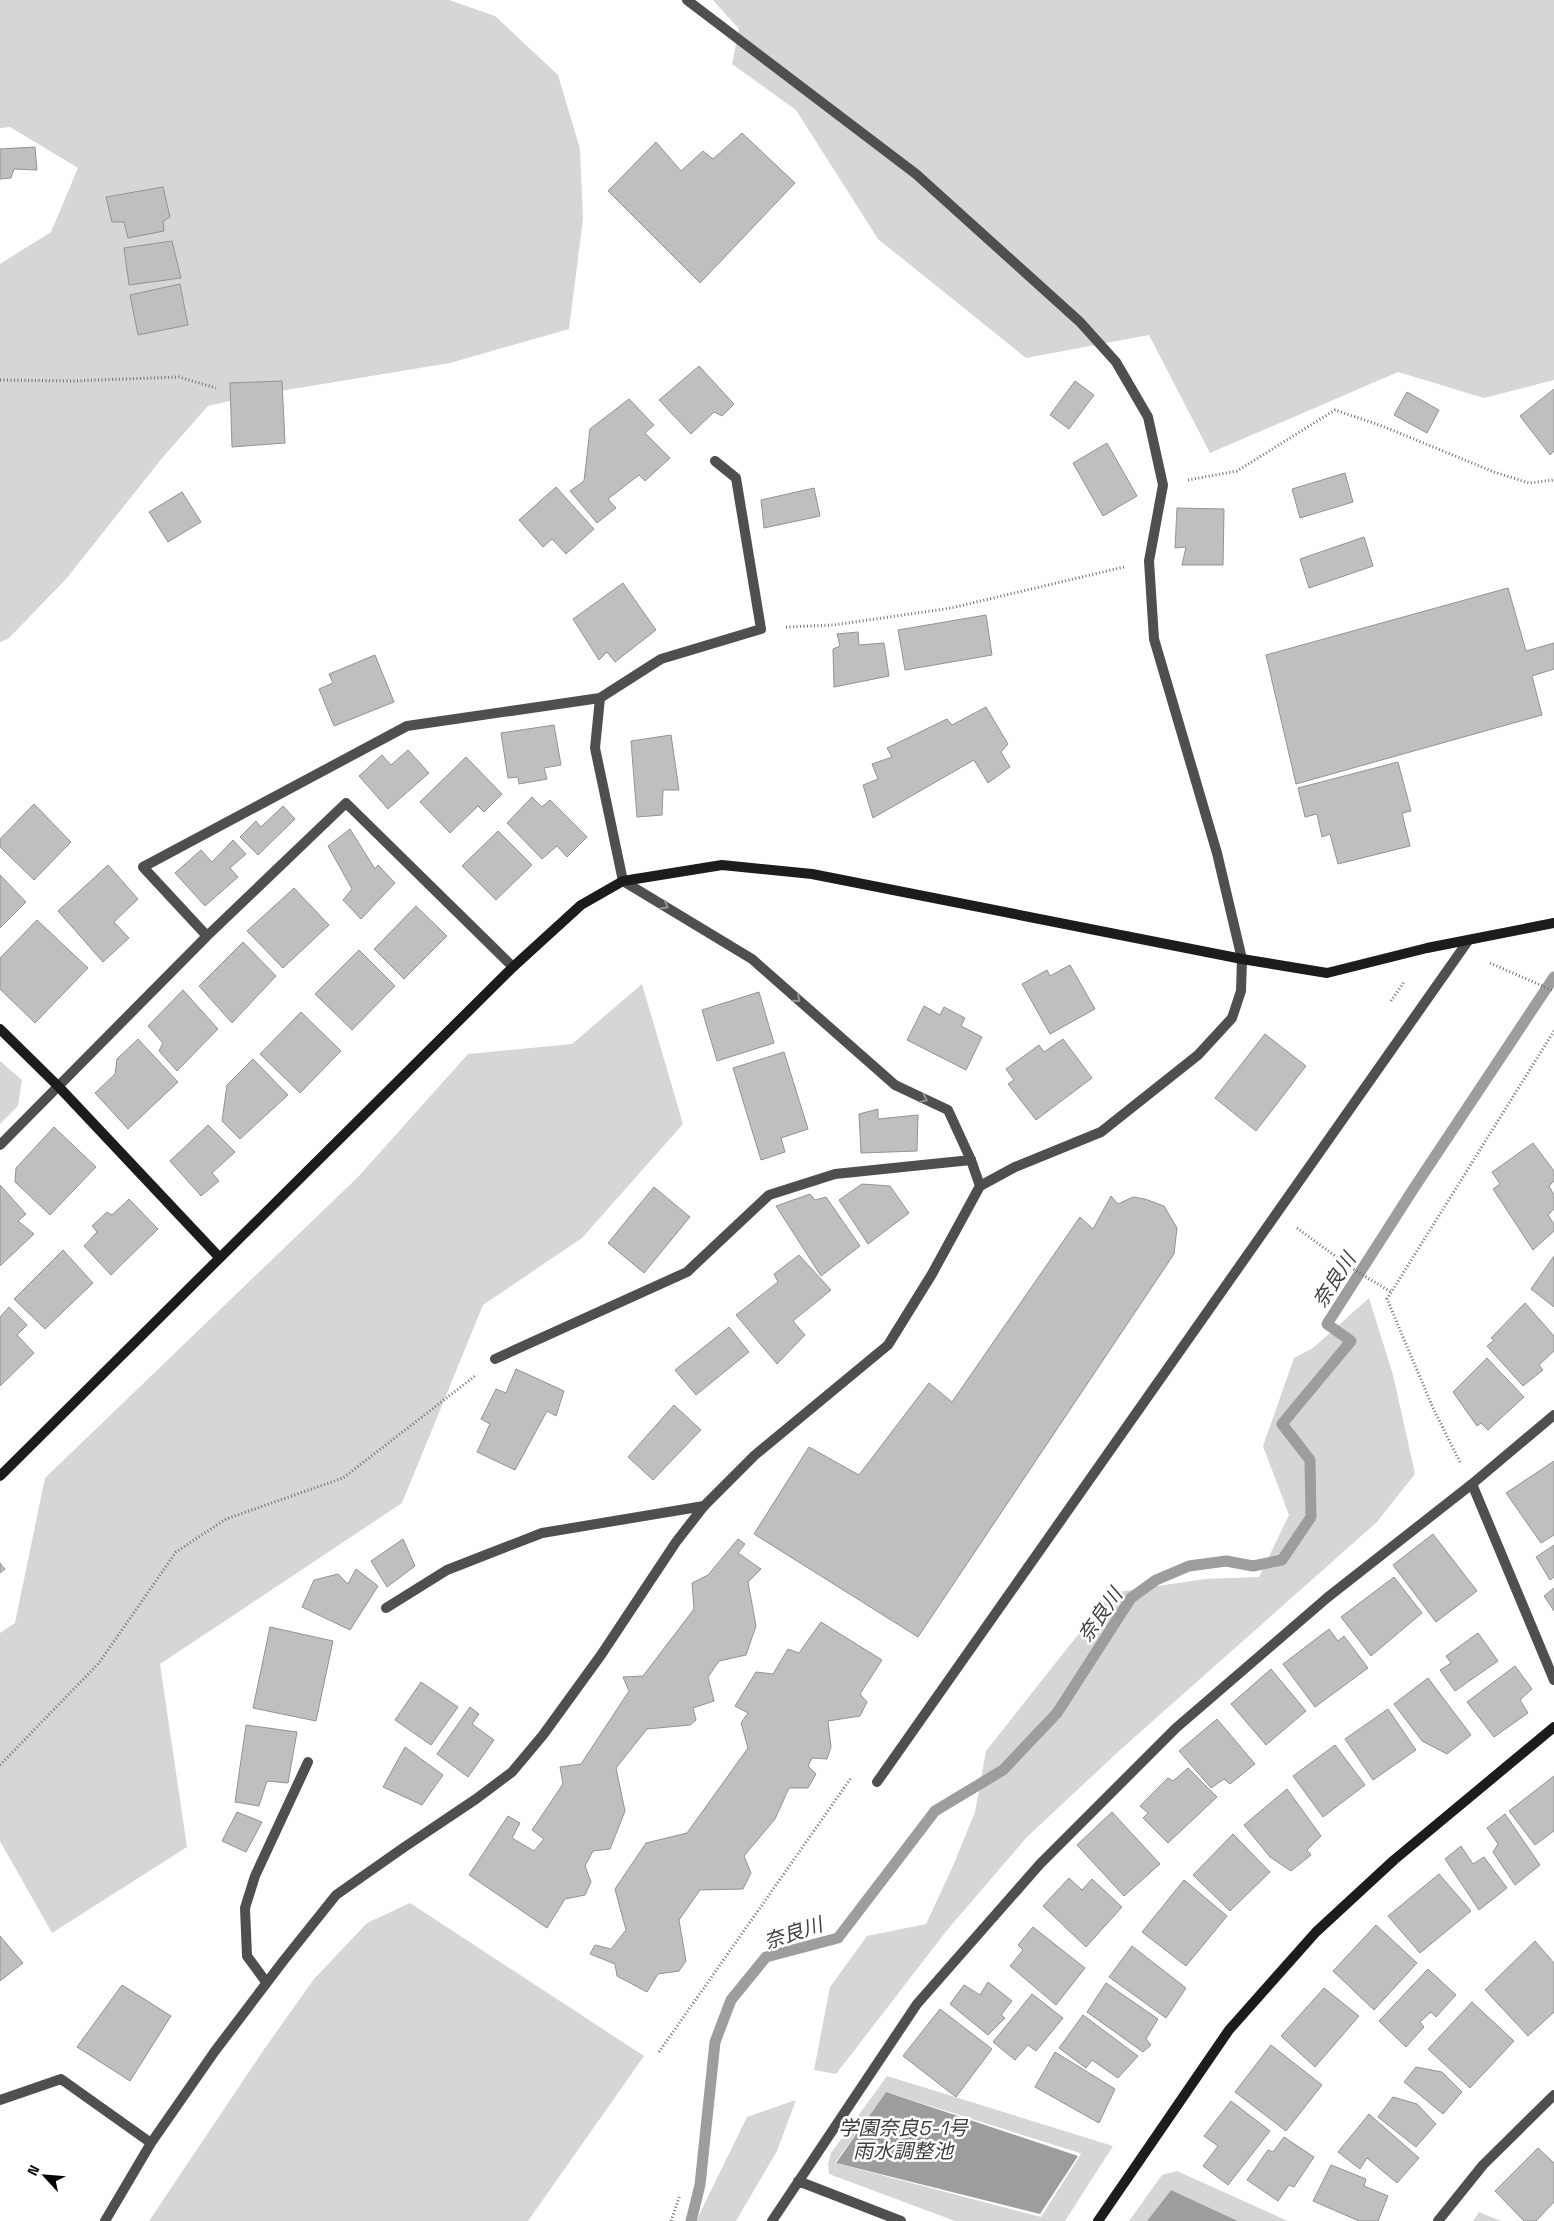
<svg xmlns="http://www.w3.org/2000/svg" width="1554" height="2221" viewBox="0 0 1554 2221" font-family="'Space Grotesk','Noto Sans JP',sans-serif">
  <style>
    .green { fill: #d6d6d6; fill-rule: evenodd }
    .water { fill: #9d9d9d }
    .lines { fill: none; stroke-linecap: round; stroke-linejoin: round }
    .stream { stroke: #9d9d9d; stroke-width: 11 }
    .building { fill: #bfbfbf; stroke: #939393 }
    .path { stroke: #717171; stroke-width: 3; stroke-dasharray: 1 2.5; stroke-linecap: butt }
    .lane { stroke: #4f4f4f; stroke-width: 10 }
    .street { stroke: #4f4f4f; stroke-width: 10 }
    .secondary { stroke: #1c1c1c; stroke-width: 10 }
    .oneway { stroke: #959595 }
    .labels { text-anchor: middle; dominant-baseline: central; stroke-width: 5; stroke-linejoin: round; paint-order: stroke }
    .water-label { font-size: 20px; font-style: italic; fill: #3e3e3e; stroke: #fff }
  </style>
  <rect width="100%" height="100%" fill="#fff"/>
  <path class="green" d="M0,0h449l46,16 63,59 22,74 3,70 -14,110 -119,34 -194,32 -48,11 -45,51 -97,122 -58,60 -8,3v-378l51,-32 27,-64 -68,-41 -10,1z
    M713,0h841v380l-70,18 -86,-26 -188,81 -61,-118 -123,23 -148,-119 -82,-129 -64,-46 7,-35z
    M642,984l41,140 -101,114 -99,67 -81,198 -242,161 27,183 -135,86 -52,-92v-208l15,-10 30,-145 313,-301 110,-123 104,-10z
    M0,1061l22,19 -4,26 -18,18z
    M1369,1298l24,77 22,99 -38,48 -257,228 -93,87 -79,92 -112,145 -22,-4 16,-83 37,-51 59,-12 27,-58 22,-54 11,-61 125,-158 94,-14 54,-2 30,-62 -26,-69 31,-88 19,-10z
    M410,1903l234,153 -116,165h-379l116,-173 49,-69 53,-56z
    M887,2076l226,70 -48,75h-110l-126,-47 -1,-10 3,-11zM886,2092l194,61 1,1 -40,63 -206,-54z
    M796,2100l-19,51 -41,70h-40l51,-104z
    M1177,2171l111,50h-50l-67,-31 -24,31h-18l33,-46z
    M1479,2212l22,9h-28z"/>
  <path class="water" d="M886,2092l192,64 -38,58 -204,-51z
    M1171,2190l67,31h-91z"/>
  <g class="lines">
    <path class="stream" d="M691,2221l9,-36 15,-143 16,-42 35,-43 72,-19 97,-127 68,-41 54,-57 74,-115 25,-18 33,-14 37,-5 27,5 29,-6 29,-43 -1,-57 -28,-36 69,-83 -24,-17 87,-136 140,-211"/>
  </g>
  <path class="building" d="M742,133l53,50 -95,100 -92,-92 48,-49 25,29 22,-20 10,8z
    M35,147l2,23 -23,-1 -3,9 -11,1v-30z
    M163,187l7,30 -7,4 1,10 -36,7 -4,-16h-12l-6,-25z
    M172,241l9,37 -52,7 -5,-37z
    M180,284l8,41 -50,10 -8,-40z
    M699,366l35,38 -12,12 -8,-4 -23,22 -32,-34z
    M282,381l3,62 -53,4 -2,-64z
    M1075,381l19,14 -25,34 -19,-14z
    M1554,389v62l-4,4 -30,-39z
    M1407,392l32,18 -12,23 -33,-18z
    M629,399l25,26 -9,8 25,25 -25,23 -6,-6 -31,24 8,9 -19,15 -27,-32 14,-10 6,-52z
    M1107,443l30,53 -34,20 -30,-53z
    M1345,473l8,29 -53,16 -8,-29z
    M556,487l38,42 -28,25 -14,-15 -9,8 -24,-27z
    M814,488l6,28 -56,12 -3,-28z
    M182,492l19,30 -33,20 -19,-30z
    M1177,508l47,1 -1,56h-41l4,-18 -11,1z
    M1364,537l9,29 -64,22 -9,-29z
    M623,583l33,47 -41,32 -8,-10 -8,8 -26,-41z
    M1508,588l18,63 28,-8v26l-22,7 10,39 -246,69 -30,-129z
    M986,615l6,40 -87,15 -7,-40z
    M858,632l1,13 25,-2 5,33 -55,11 -1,-38 7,-3 -3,-12z
    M375,655l19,47 -60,24 -15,-37 14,-6 -4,-9z
    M986,707l22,37 -7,8 9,15 -22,16 -14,-23 -101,58 -10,-33 15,-6 -6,-15 20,-7 -5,-9 60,-29 5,6z
    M554,725l7,40 -17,3 3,11 -28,5 -1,-7 -10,1 -7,-45z
    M671,735l8,55h-16l-1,25 -25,2 -6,-76z
    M408,750l21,23 -41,36 -29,-33 23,-21 9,10z
    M466,757l36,37 -18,18 -6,-6 -28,27 -30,-31z
    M1398,762l13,49 -9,2 8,33 -72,18 -8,-30 -8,3 -5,-23 -12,3 -7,-29z
    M532,797l10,10 8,-7 37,37 -20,20 -10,-11 -15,13 -35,-36z
    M34,804l37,38 -37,38 -34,-33v-8z
    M283,806l12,13 -37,36 -18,-18 16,-16 5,6z
    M350,829l25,40 3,-4 17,18 -34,36 -18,-19 9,-11 -24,-43z
    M498,831l34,34 -36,35 -34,-34z
    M233,840l13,14 -16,14 8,9 -33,29 -30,-33 26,-23 11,12z
    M108,865l30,34 -24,23 15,16 -26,24 -45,-51z
    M0,875l26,27 -26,26z
    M294,888l35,37 -46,43 -36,-37z
    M416,906l31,30 -43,43 -30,-30z
    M37,920l51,48 -53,55 -35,-34v-31z
    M243,942l33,34 -44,47 -33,-37z
    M359,950l36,36 -43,44 -37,-36z
    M1070,965l25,44 -45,25 -28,-50 25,-14 3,6z
    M183,990l35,39 -41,42 -18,-20 4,-8 -15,-17z
    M759,992l15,51 -57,18 -15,-51z
    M924,1006l16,9 4,-8 21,11 -4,8 21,11 -16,33 -59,-30z
    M301,1012l40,39 -41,42 -40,-39z
    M1265,1034l41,32 -50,65 -41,-33z
    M138,1039l40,43 -50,47 -33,-36 20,-19 2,-15z
    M1063,1039l29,39 -56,42 -28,-36 6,-4 -8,-11 33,-24 5,7z
    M784,1052l24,77 -27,9 4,14 -24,8 -28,-92z
    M253,1059l35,36 -48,44 -18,-18 5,-36z
    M878,1109v10l40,-4 -1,36 -56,2 -2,-39z
    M208,1125l27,27 -23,21 7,8 -18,15 -31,-35z
    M54,1127l42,40 -46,48 -35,-33 1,-14z
    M1533,1143l21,28v10l-5,5 5,9v14l-6,6 6,9v7l-21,19 -40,-61 7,-5 -8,-12z
    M862,1184l28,2 19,27 -41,31 -29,-44z
    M0,1185l26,29 -8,7 16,13 -34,32z
    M654,1187l36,30 -46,56 -36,-30z
    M810,1194l5,6 11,-3 34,49 -39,30 -45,-70z
    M1111,1196l7,8 15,-7 12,2 19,7 13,22 -3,26 -256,383 -164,-103 55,-87 50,28 70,-92 23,19 128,-185 13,12z
    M129,1199l29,30 -47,46 -27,-29 13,-14 -5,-6 15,-14 5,3z
    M63,1250l30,33 -48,46 -31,-30z
    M799,1255l32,35 -38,31 12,14 -28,29 -41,-49 42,-33 -4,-8z
    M1554,1256v51l-23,-18z
    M1525,1303l29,33v15l-15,14 4,5 -20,16 -36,-40 7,-6 -3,-2z
    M9,1307l18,18 -10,10 17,18 -34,33v-69z
    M729,1327l20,25 -53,43 -21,-25z
    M1487,1358l37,39 -36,33 -7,-7 -4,3 -24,-34z
    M516,1369l48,22 -8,25 -9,-5 -32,59 -38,-18 13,-28 -9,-5 15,-30 10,4z
    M674,1405l27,25 -48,50 -25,-23z
    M1554,1461v74l-13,8 -35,-50z
    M1433,1534l44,57 -41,31 -43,-57z
    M403,1539l12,27 -28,21 -16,-26z
    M738,1539l7,5 -7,9 23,16 -13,13 8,44 -10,29 -27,6 -11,16 6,24 -21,7 3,12 -6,5 -43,4 -31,39 9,43 -15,38 -17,2 -8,15 6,16 -6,13 -20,4 -18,29 -78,-53 39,-59 12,7 -8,15 22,13 10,-12 -12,-9 31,-46 -3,-17 21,-3 48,-73 -6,-14 20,-1 51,-67 -2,-26 16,-8z
    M1554,1545v32l-4,3 -14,-23z
    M0,1563l5,6 -5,4z
    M356,1569l22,17 -28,44 -48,-23 12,-27 24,-6 10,10z
    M1394,1577l28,36 -51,43 -30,-39z
    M1554,1588v23l-10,-15z
    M821,1622l61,38 -22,34 7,8 -7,14 -32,5 3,26 -4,12 -15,-1 -4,8 8,8 -8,14h-19l-14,31 -31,37 7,17 -8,16 -43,1 -21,30 7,41 -7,10 -21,3 -11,18 -30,-16 -2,-12 -25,-10 5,-9 16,4 15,-19 -11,-41 31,-46 41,-10 61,-85 -7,-25 7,-10 -13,-7 21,-34 17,2 15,-25 11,4z
    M270,1627l63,14 -17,80 -63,-13z
    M1329,1629l9,12 6,-5 24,32 -53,39 -32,-43z
    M1478,1633l20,28 -43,30 -15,-21 11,-7 -5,-7z
    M1515,1666l17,23 -12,11 8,13 -34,24 -27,-35z
    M1271,1669l35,42 -40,34 -35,-41z
    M1428,1678l43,57 -24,19 -25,-13 -28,-37z
    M421,1682l37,25 -27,38 -36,-25z
    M470,1707l9,7 -7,10 22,16 -26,37 -31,-23z
    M1388,1709l28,41 -43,30 -28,-41z
    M1217,1719l38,45 -25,20 -6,-5 -13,9 -32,-37z
    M246,1725l51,7 -9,51 -21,-2 -8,25 -24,-4z
    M1335,1745l30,40 -42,32 -30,-41z
    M405,1747l38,28 -21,30 -39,-18z
    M1188,1768l29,29 -49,46 -25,-25 5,-5 -8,-7 28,-28 5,3z
    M1554,1776v55l-19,14 -26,-34z
    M1287,1789l34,47 -14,14 4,5 -20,16 -21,-14 -26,-32z
    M237,1812l25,10 -16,30 -24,-11z
    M1112,1812l48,52 -36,32 -47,-51z
    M1505,1814l35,51 -25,20 -22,-33 5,-8 -11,-16z
    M1233,1834l37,38 -40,39 -37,-36z
    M1461,1846l12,18 11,-7 23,31 -28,22 -34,-51z
    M1439,1874l32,37 -51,42 -32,-37z
    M1069,1878l13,12 10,-11 30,28 -36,40 -43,-41z
    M1184,1880l43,36 -41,50 -44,-34z
    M1376,1925l41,38 -43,47 -41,-39z
    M1033,1927l52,41 -29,37 -46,-39 13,-16 -5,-5z
    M0,1936l23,27 -23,18z
    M1535,1941l19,22v49l-26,24 -43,-46z
    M1132,1946l54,42 -20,30 -57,-41z
    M1428,1969l28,26 -20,22 -5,-5 -11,10 4,5 -18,20 -27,-26z
    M988,1982l24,19 -11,14 4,3 -17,17 -38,-31 14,-19 16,10z
    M1106,1983l52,36 -12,20 5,6 -8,7 -56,-40z
    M122,1985l49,31 -41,65 -53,-34z
    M1324,1988l35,28 -44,51 -34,-31z
    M1032,1994l31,24 -27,33 -8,-6 -13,15 -22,-18z
    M1472,2002l42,39 -44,47 -42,-39z
    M940,2009l52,40 -36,48 -53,-41z
    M1083,2015l55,41 -20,22 -26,-18 -6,8 -27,-20z
    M1271,2045l51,40 -36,46 -51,-39z
    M1055,2052l60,37 -16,34 -64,-36z
    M1416,2067l26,5 20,20 -19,22 -39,-32z
    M1393,2097l24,7 19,20 -20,23 -38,-30z
    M1231,2101l39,30 -42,54 -25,-19 15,-20 -14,-10z
    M1369,2114l50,44 -22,25 -30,-25 -7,11 -22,-17z
    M1284,2137l30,20 -20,30 -5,-2 -11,16 -31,-21 21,-30 5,2z
    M1538,2148l16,15v39l-18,19h-12l-29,-30z
    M1331,2165l35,14 -2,7 24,10 -10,25h-19l-46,-20z"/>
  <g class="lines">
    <path class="path" d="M0,380l72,1 107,-4 37,11
      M1188,480l49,-9 98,-61 47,16 112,46 35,11 25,-3
      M786,627l48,-2 117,-17 173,-41
      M1490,963l64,28
      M1391,1001l13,-19
      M1297,1228l56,41 38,23
      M1460,1462l-27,-54 -46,-109 167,-268
      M0,1765l99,-102 77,-111 50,-33 117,-41 132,-102
      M659,2052l192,-274
      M671,2221l9,-26"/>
    <path class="lane" d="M495,1359l192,-87 82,-77 66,-21 136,-14
      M386,1608l61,-38 95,-37 162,-27
      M266,1982l-19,-26 -2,-48 10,-32 53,-114"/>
    <path class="street" d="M600,698l-5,50 28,133 129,78 143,126 53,25 23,50 9,26
      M207,936l-64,-69 264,-141 193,-28 61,-39 100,-30 -25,-151 -21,-17
      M0,1145l207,-209 139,-133 167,164
      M1472,1484l82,196
      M877,1782l591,-841
      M0,2100l61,-21 90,64
      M798,2181l103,40
      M105,2221l46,-78 64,-92 69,-91 52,-65 67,-47 73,-49 36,-27 31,-37 58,-80 75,-113 28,-36 51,-51 133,-110 44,-71 48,-88 35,-19 86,-35 97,-77 34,-37 9,-27 1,-32 -25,-106 -63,-214 -5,-78 14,-76 -15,-68 -32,-55 -36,-40 -164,-148 -229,-174
      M772,2221l145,-217 123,-140 136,-136 152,-131 144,-113 82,-69
      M1438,2221l45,-56 71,-70"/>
    <path class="secondary" d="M0,1029l58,57 161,171
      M0,1476l513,-509 68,-62 42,-24 99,-16 90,9 430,85 85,14 100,-25 127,-25
      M1098,2221l131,-191 87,-98 78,-72 160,-133"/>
  </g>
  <defs><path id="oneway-chevron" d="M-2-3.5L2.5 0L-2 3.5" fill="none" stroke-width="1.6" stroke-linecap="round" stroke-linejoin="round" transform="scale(1.25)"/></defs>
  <g class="oneway">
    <use href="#oneway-chevron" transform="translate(665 906) rotate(31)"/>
    <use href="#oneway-chevron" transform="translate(797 999) rotate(41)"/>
    <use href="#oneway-chevron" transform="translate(924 1099) rotate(25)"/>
  </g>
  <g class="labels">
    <g class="water-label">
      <text transform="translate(1334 1280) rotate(-57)">奈良川</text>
      <text transform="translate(1100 1615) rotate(-55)">奈良川</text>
      <text transform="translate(793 1933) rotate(-18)">奈良川</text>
      <text x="903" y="2128">学園奈良5-1号<tspan x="903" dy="23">雨水調整池</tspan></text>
    </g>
  </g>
  <g transform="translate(45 2176) rotate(296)" stroke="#ffffff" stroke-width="4" paint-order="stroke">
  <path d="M0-4L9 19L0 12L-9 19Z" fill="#000000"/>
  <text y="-8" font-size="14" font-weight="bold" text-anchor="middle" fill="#000000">N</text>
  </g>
</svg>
